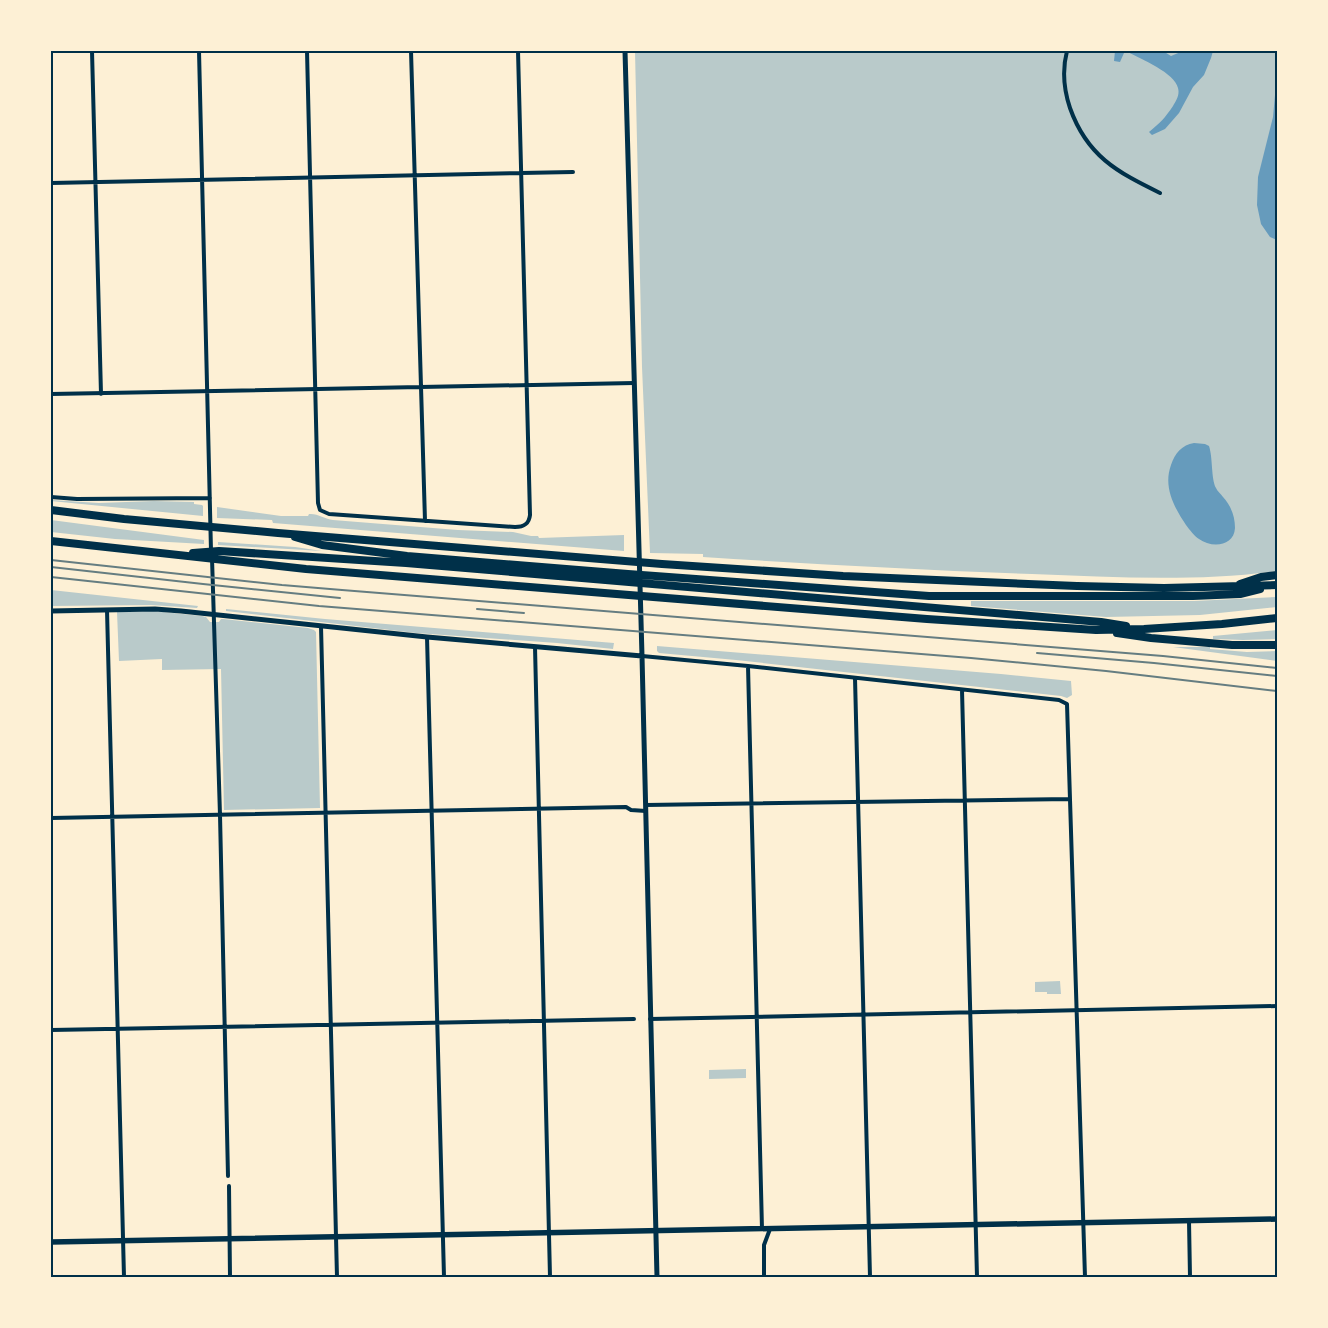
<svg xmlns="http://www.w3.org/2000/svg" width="1328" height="1328" viewBox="0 0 1328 1328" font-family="Manrope,sans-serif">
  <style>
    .green { fill: #b9caca }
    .water { fill: #669bbc }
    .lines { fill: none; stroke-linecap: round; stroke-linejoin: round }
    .minor { stroke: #003049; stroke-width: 4 }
    .tertiary { stroke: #003049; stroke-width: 5 }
    .secondary { stroke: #003049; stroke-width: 5.5 }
    .motorway { stroke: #003049; stroke-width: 8 }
    .rail { stroke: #657d81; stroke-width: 2 }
    .neatline { fill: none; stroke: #003049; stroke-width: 2 }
  </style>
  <rect width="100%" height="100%" fill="#fdf0d5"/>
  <path class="green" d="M635,51h642v520c-82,11 -164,6 -245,3 -110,-4 -219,-10 -329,-17v-3l-53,-1 -8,-186z
    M51,500l48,3 55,-2 40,1v2l8,1 1,1v10l-152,-15z
    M217,507l64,9h27l1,-2c8,-1 16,5 24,6l125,10 55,2 18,4h7l1,2 85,-3v16l-351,-28 -1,-3 -55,-2z
    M51,520l153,20v4l-89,-5 -64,-7z
    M218,542l77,5 27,4 -104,-6z
    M51,590l147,16 -1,2 -46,-3 -100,1z
    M1277,597v10l-77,8 -94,2 -135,-11v-5h223z
    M226,609l99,10 289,24 -1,6 -56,-6 -141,-10 -190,-22z
    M154,611l48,5 4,1 4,5h9l2,-3h2l85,9 6,2 2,2 4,176 -96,2 -3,-141 -59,1v-11l-43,2 -2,-49z
    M1277,630v9l-34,1 -30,-1v-3z
    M657,646l344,28 70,7 1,14 -5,3 -6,-2 -325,-36 -77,-7 -2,-2z
    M1173,647h37v2l37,3 30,-1v10z
    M1060,981l1,13h-14v-2h-12v-10z
    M746,1069v9l-37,1v-9z"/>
  <path class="water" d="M1115,51h48l8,5 12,-5h30l-2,7 -7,17 -11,12 -14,26 -14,16 -13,6 -3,-3c11,-9 16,-14 24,-26 3,-5 7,-11 5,-18 -3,-15 -37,-29 -50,-36l-4,1 -4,9 -6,-1z
    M1277,91v149l-7,-3 -9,-13 -4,-19 1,-28 15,-60 2,-22z
    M1194,443l11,1 4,2c4,12 2,33 7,42 1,3 5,6 7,9 8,9 12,19 12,31 -1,19 -24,20 -36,11 -5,-3 -9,-9 -13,-14 -12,-18 -23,-38 -15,-60 4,-12 11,-20 23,-22z"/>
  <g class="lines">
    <path class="minor" d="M92,51l9,343
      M199,51l12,500
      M307,51l11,452 2,7 9,4 186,13c9,0 14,-3 15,-12l-12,-464
      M411,51l14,470
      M1067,51c-5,19 -3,39 3,57 17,48 47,64 90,85
      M51,183l522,-11
      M51,394l583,-11
      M51,497l26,2 133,-1
      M212,558l8,257 8,361
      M107,610l17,667
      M321,626l16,651
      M427,637l17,640
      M535,647l15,630
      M642,656l106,10 311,34 8,4 18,573
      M748,666l14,563
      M855,678l15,599
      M962,690l15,587
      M646,805l424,-6
      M51,818l575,-11 5,3 15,1
      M650,1019l627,-13
      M51,1030l583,-11
      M229,1186l1,91
      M1189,1221l1,56
      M764,1277v-32l6,-16"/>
    <path class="tertiary" d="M625,51l17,605 15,621
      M51,611l104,-2 26,2 246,26 215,19"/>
    <path class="secondary" d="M51,1242l1226,-23"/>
    <path class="motorway" d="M51,510l73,9 154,14 384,31 181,12 234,10 87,2 113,-3
      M295,537l27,8 85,11 221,18 301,22h264l47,-2 20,-5
      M51,541l255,28 621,50 169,11 48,-1 78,-5 55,-6
      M193,553l26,-2 187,12 695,59 25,4
      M1240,584l21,-7 16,-2
      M1117,633l34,5 81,7h45"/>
    <path class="rail" d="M51,560l231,25 60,5 821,66 114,12
      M51,567l152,17 137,14
      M51,577l268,29 652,52 135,13 171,20
      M477,609l47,4
      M1037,653l117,10 123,13"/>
  </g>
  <rect width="1328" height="1328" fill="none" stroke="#fdf0d5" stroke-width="105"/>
  <rect x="52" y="52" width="1224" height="1224" class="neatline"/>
</svg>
